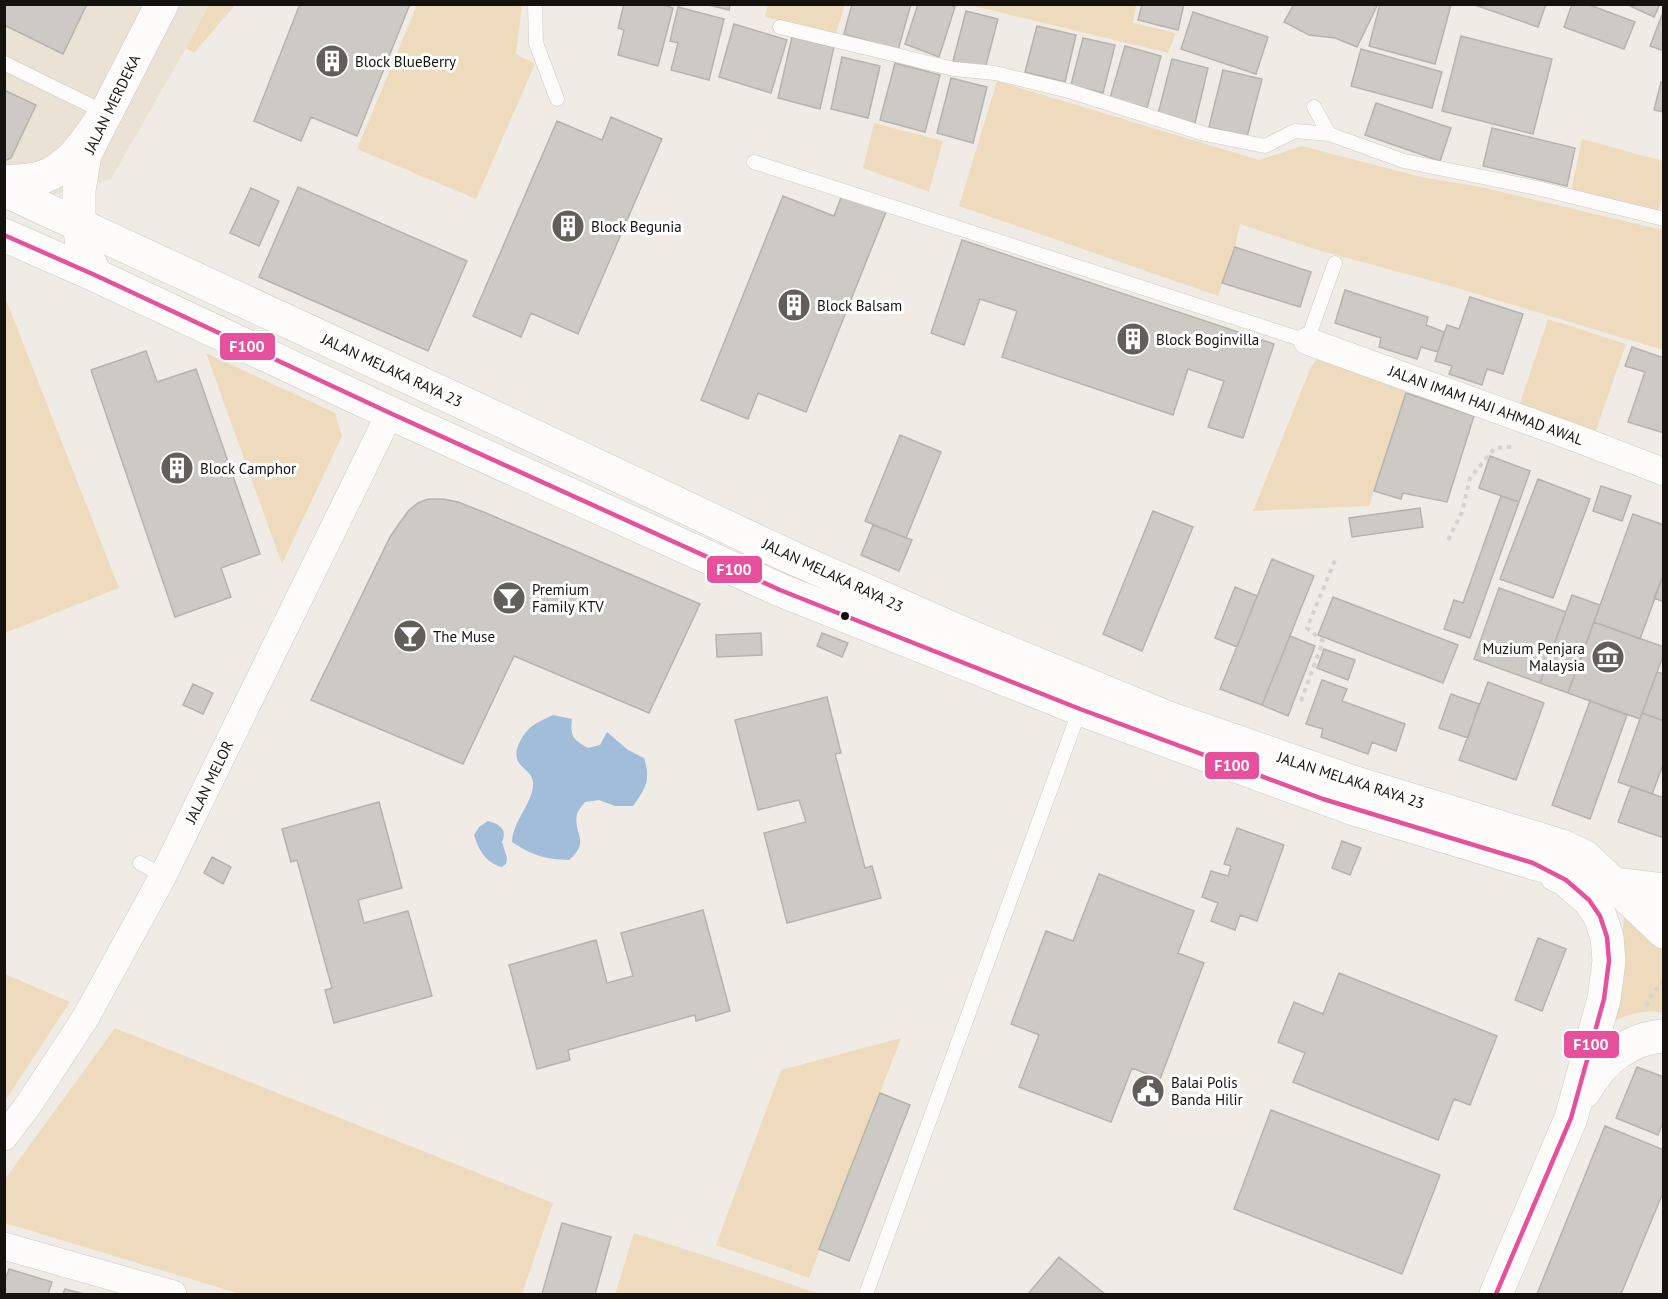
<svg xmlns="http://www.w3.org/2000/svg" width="1668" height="1299" viewBox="0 0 1668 1299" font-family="'PT Sans',sans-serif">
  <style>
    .built { fill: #eae2d4 }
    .green { fill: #eedbbd }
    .water { fill: #a1bdda }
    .building { fill: #cdc9c4; stroke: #b6b3ad; stroke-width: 1.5 }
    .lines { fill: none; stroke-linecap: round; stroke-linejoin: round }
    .service-casing { stroke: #cdcac4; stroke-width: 15 }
    .minor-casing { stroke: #cdcac4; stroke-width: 28 }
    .secondary-casing { stroke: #cdcac4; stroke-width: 34 }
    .primary-casing { stroke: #cdcac4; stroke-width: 34 }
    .path { stroke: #d4d3d1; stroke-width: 4; stroke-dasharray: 4.5 4.5; stroke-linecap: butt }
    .service { stroke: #fdfcfb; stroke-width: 14 }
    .minor { stroke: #fdfcfb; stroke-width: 27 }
    .secondary { stroke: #fdfcfb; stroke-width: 33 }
    .primary { stroke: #fdfcfb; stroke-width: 33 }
    .bus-1-casing { stroke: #fff; stroke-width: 9 }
    .bus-1 { stroke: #e6509d; stroke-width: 4.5 }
    .bus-dot { fill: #15120e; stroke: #fff; stroke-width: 2 }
    .labels { text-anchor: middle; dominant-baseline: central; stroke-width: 6; stroke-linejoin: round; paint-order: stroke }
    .poi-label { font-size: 15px; fill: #15120e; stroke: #fff; text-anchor: start }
    .street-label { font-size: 15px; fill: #15120e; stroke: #fff }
    .line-badge { stroke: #fff; stroke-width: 2 }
    .badge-label { font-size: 16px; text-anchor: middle; font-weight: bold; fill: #fff }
  </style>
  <rect width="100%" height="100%" fill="#f0ece5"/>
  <path class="built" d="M5,5h204l-23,43 -75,131 -57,16 -49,-17z"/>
  <path class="green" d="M209,5h26l-41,48 -8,-5z
    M417,5h105l-6,49 19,10 -59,135 -119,-50z
    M768,5v-1l77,1 -9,28 -71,-16z
    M970,5h166l-3,18 43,10 -8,20z
    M997,81l262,79 43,-14 119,31 60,10 182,43v120l-223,-67 -119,-32 -81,-27 -5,23 -17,49 -259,-90z
    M874,123l69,18 -14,51 -66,-24z
    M1582,139l81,22v33l-5,19 -87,-22z
    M5,297l114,291 -114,45h-1z
    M1548,319l78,25 -31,89 -76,-27z
    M206,353l129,60 7,23 -60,128z
    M1323,357l85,30 -39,119 -116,5 57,-142 6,-9z
    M1624,912l39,33v68c-19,-4 -34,1 -51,9l10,-74z
    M5,974l65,28 -65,99z
    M115,1028l438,175 -31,91h-282l-235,-71v-44z
    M901,1038l-92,240 -93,-33 65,-175z
    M634,1233l78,25 108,36h-205z"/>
  <path class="water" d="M553,715l19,4c-2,18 1,20 16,29l12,-3 7,-13 21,18 16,8c7,22 2,30 -11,48h-18l-16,-6 -14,2c-3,4 -7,8 -8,12 -4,21 14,27 -8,46 -24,-1 -36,-4 -57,-18 1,-21 20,-38 21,-57 1,-11 -8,-14 -14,-22 -8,-12 4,-29 13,-37 6,-4 14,-8 21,-11z
    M488,821c11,3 20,8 14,21l5,16 -1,6 -4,3c-16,-4 -23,-16 -28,-32l5,-8z"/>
  <path class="building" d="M4,4h83l-24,50 -59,-29z
    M300,4h110l-53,132 -46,-19 -10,24 -47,-20z
    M624,4h36l13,4 -15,58 -40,-11 6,-25 -6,-2z
    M705,4h25l-1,6z
    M852,4h59l-13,46 -54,-16z
    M918,4h30l7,3 -16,50 -34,-13z
    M1142,4h42l-6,26 -40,-10z
    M1294,4h84l-21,43 -22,-9 -26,-3 -25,-13z
    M1380,4l71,1 -16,59 -66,-18z
    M1472,4h74l-8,23z
    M1572,4h15l48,18 -11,27 -60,-22z
    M1626,4h34l-6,13z
    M678,7l46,12 -15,61 -38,-10 7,-27 -8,-2z
    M966,11l32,8 -13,50 -32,-8z
    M1193,12l75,25 -12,37 -75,-25z
    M1662,15l2,1v35l-14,-5z
    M734,24l53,16 -16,53 -52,-16z
    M1037,26l39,9 -11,47 -40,-10z
    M1461,36l91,23 -19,75 -91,-23z
    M792,37l42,10 -14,62 -42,-11z
    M1083,38l32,7 -12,48 -32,-8z
    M1125,46l36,10 -14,52 -37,-10z
    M1361,49l81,23 -10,36 -81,-22z
    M842,57l38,9 -12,52 -37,-9z
    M1172,59l36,9 -13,55 -37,-9z
    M895,63l45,12 -15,57 -45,-12z
    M1223,70l39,9 -15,58 -38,-10z
    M951,78l36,9 -14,56 -36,-10z
    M1661,82l3,1v29l-10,-2z
    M4,90l32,15 -25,53 -7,3z
    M1376,103l75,25 -11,33 -75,-26z
    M611,117l51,22 -84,195 -47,-21 -10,24 -48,-21 84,-195 45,19z
    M1492,128l83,20 -8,38 -84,-20z
    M298,187l169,74 -39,90 -169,-74z
    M251,188l28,13 -20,45 -29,-13z
    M842,195l44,17 -80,200 -48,-19 -10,26 -47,-19 82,-204 51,20z
    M962,240l312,104 -31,94 -35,-11 16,-46 -36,-12 -15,46 -171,-58 15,-46 -37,-12 -16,46 -33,-12z
    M1235,247l76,25 -11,35 -78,-24z
    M1345,290l83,27 -2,8 18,7 -6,20 -17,-5 -4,12 -38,-12 2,-9 -46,-15z
    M1470,297l53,17 -20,60 -16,-5 -5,16 -33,-11 3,-8 -17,-5 12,-36 12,4z
    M1632,347l32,11v75l-36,-11 17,-50 -20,-6z
    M146,351l11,31 39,-13 64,185 -39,14 10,29 -56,20 -84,-247z
    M1406,393l68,23 -27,86 -44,-9 -2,6 -27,-8z
    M900,435l41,17 -35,86 -41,-17z
    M1490,456l40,15 -11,31 -40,-14z
    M1538,479l52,20 -37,99 -53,-19z
    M1601,486l30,10 -9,25 -29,-10z
    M1501,496l18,6 -49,136 -26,-9 10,-29 9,3z
    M428,499h15l15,3 28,11 214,91 -51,109 -135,-57 -51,108 -152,-64 79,-163 18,-26 10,-8z
    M1420,508l3,19 -71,10 -3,-19z
    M1153,511l40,16 -51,124 -39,-17z
    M1633,514l31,11v48l-24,66 -46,-17z
    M873,525l39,15 -13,31 -38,-16z
    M1272,559l42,17 -52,129 -42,-16z
    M1664,573v29l-10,-4z
    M1235,587l22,9 -20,51 -22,-9z
    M1499,588l67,24 -26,71 -66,-24z
    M1572,595l28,10 -32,88 -28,-10z
    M1333,597l125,48 -15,38 -125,-48z
    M1594,622l70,25v6l-24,66 -72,-26z
    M761,633l1,22 -45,2 -1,-22z
    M822,633l26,10 -6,14 -25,-11z
    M1290,636l25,10 -27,70 -26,-11z
    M1324,649l31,11 -7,20 -31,-12z
    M1657,672l7,2v47l-22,-8z
    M1322,680l25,9 -5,12 63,23 -9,27 -24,-9 -4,12 -47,-17 2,-8 -17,-5z
    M1488,682l56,21 -28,77 -57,-20z
    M193,684l20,9 -10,21 -20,-9z
    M1451,694l28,10 -11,34 -29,-10z
    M827,697l14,56 -6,1 30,114 7,-2 9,32 -94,25 -23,-90 42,-11 -7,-22 -41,10 -23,-90z
    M1590,701l37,14 -37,104 -38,-14z
    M1642,713l22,8v41l-12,32 -34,-12z
    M1631,786l33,12v40l-46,-16z
    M379,802l23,86 -44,12 6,23 44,-12 24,85 -98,27 -9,-33 7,-2 -35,-128 -6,2 -9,-33z
    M1237,828l47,17 -27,76 -17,-6 -5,15 -24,-9 7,-18 -16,-6 9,-26 17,5 3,-10 -7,-2z
    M1342,841l19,7 -11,27 -18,-7z
    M212,857l19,10 -8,17 -19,-11z
    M1099,874l95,37 -16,42 26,10 -44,116 -28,-11 -21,54 -92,-35 20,-52 -28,-11 35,-93 27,10z
    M703,910l27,101 -34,10 -1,-6 -127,35 2,10 -33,9 -28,-104 87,-25 11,43 26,-7 -12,-43z
    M1538,938l28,11 -24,62 -27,-11z
    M1339,973l158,63 -27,69 -16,-6 -16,41 -145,-58 12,-29 -27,-11 16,-40 29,12z
    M1637,1067l27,10v43l-6,15 -42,-17z
    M880,1093l30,12 -61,156 -30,-12z
    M1271,1110l169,65 -38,99 -168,-65z
    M1605,1126l59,24v40l-43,104h-84z
    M562,1223l49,14 -16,57h-53z
    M1059,1257l46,37h-77z
    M9,1269l43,13 -4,12h-44v-11z
    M65,1289l19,5h-21z"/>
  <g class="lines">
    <defs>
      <path id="service" d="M535,4l1,39 21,56
        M780,27l174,42 41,4 74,18 136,43 60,12 30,-15 34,3
        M4,63l102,50
        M1314,107l15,27 75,27 133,27 127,31
        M754,162l553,179 28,-78
        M140,863l23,13
        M866,1294l214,-585"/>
      <path id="minor" d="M1307,341l274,99 83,32
        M4,1137l25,-33 57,-87 77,-141 227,-463
        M4,1246l169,48"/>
      <path id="secondary" d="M97,276l-14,-25 -4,-27v-34l6,-36 77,-150"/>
      <path id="primary" d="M4,182c13,-1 27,-1 39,-5 30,-11 45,-39 63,-64
        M4,190l464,215 327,154 179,79 192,79 190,66 206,63 23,11 79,75
        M4,235l93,41 293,137 390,177 300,119 274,100 179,54 80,21 51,6
        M1584,1092c17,-30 44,-54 80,-56
        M1496,1294l75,-176 33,-119 5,-38 -2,-24 -7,-21 -11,-16 -23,-20 -10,-5"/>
    </defs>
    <use href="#service" class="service-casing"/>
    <use href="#minor" class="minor-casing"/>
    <use href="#secondary" class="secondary-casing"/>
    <use href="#primary" class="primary-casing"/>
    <path class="path" d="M1448,540l14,-28 8,-34 25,-30 17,-1
      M1301,701l22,-60 -16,-13 28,-68
      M1646,1006l6,-12 12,-14"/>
    <use href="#service" class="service"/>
    <use href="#minor" class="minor"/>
    <use href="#secondary" class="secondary"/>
    <use href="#primary" class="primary"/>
    <defs>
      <path id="bus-1" d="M4,235l93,41 293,137 390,177 300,119 243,90 210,64 33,17 23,20 11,16 7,21 2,24 -5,38 -33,119 -75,176"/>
    </defs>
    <use href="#bus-1" class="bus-1-casing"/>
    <use href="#bus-1" class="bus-1"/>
  </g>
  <defs>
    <symbol id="building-disc" viewBox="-11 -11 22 22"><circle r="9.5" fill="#625e59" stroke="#fff"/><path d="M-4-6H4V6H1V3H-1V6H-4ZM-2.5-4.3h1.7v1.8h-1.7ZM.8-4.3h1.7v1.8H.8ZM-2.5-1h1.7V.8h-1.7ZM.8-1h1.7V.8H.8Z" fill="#fff"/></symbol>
    <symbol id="bar-disc" viewBox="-11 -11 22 22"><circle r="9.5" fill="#625e59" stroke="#fff"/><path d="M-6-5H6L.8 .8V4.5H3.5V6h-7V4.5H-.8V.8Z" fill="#fff"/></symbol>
    <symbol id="museum-disc" viewBox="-11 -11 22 22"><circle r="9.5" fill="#625e59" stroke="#fff"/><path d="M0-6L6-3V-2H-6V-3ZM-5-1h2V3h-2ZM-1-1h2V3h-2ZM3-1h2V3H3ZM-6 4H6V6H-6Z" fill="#fff"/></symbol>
    <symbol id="civic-disc" viewBox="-11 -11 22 22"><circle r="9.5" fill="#625e59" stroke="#fff"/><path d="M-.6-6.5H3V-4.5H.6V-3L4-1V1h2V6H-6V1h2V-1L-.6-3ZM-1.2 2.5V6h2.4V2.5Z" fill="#fff"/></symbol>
  </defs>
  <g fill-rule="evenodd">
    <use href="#building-disc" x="313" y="42" width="38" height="38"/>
    <use href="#building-disc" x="549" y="207" width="38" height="38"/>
    <use href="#building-disc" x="775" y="286" width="38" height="38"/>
    <use href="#building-disc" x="1114" y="320" width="38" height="38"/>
    <use href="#building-disc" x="158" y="449" width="38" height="38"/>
    <use href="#bar-disc" x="490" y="579" width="38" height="38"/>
    <use href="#bar-disc" x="391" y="617" width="38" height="38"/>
    <use href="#museum-disc" x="1589" y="638" width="38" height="38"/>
    <use href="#civic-disc" x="1129" y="1072" width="38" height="38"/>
  </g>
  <circle class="bus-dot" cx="845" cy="616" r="5"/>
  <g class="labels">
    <g class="poi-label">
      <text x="355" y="61">Block BlueBerry</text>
      <text x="591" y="226">Block Begunia</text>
      <text x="817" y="305">Block Balsam</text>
      <text x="1156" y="339">Block Boginvilla</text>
      <text x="200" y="468">Block Camphor</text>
      <text x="532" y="589">Premium<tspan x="532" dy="17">Family KTV</tspan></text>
      <text x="433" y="636">The Muse</text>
      <text x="1585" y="648" text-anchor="end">Muzium Penjara<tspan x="1585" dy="17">Malaysia</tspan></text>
      <text x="1171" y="1082">Balai Polis<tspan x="1171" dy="17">Banda Hilir</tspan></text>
    </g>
    <g class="street-label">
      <text transform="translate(112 104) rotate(-64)">JALAN MERDEKA</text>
      <text transform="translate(392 370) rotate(25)">JALAN MELAKA RAYA 23</text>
      <text transform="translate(1486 405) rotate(20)">JALAN IMAM HAJI AHMAD AWAL</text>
      <text transform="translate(833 575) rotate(25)">JALAN MELAKA RAYA 23</text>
      <text transform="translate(1351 780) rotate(18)">JALAN MELAKA RAYA 23</text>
      <text transform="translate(209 782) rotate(-64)">JALAN MELOR</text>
    </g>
  </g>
  <g class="line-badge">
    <rect x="219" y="332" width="57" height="29" rx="6" fill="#e6509d"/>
    <rect x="706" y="555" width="57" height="29" rx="6" fill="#e6509d"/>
    <rect x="1204" y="751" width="56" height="29" rx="6" fill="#e6509d"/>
    <rect x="1563" y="1030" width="57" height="29" rx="6" fill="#e6509d"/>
  </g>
  <g class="badge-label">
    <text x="247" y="352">F100</text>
    <text x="734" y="575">F100</text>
    <text x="1232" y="771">F100</text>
    <text x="1591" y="1050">F100</text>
  </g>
  <rect width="1668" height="1299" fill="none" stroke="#15120e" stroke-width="12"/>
</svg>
